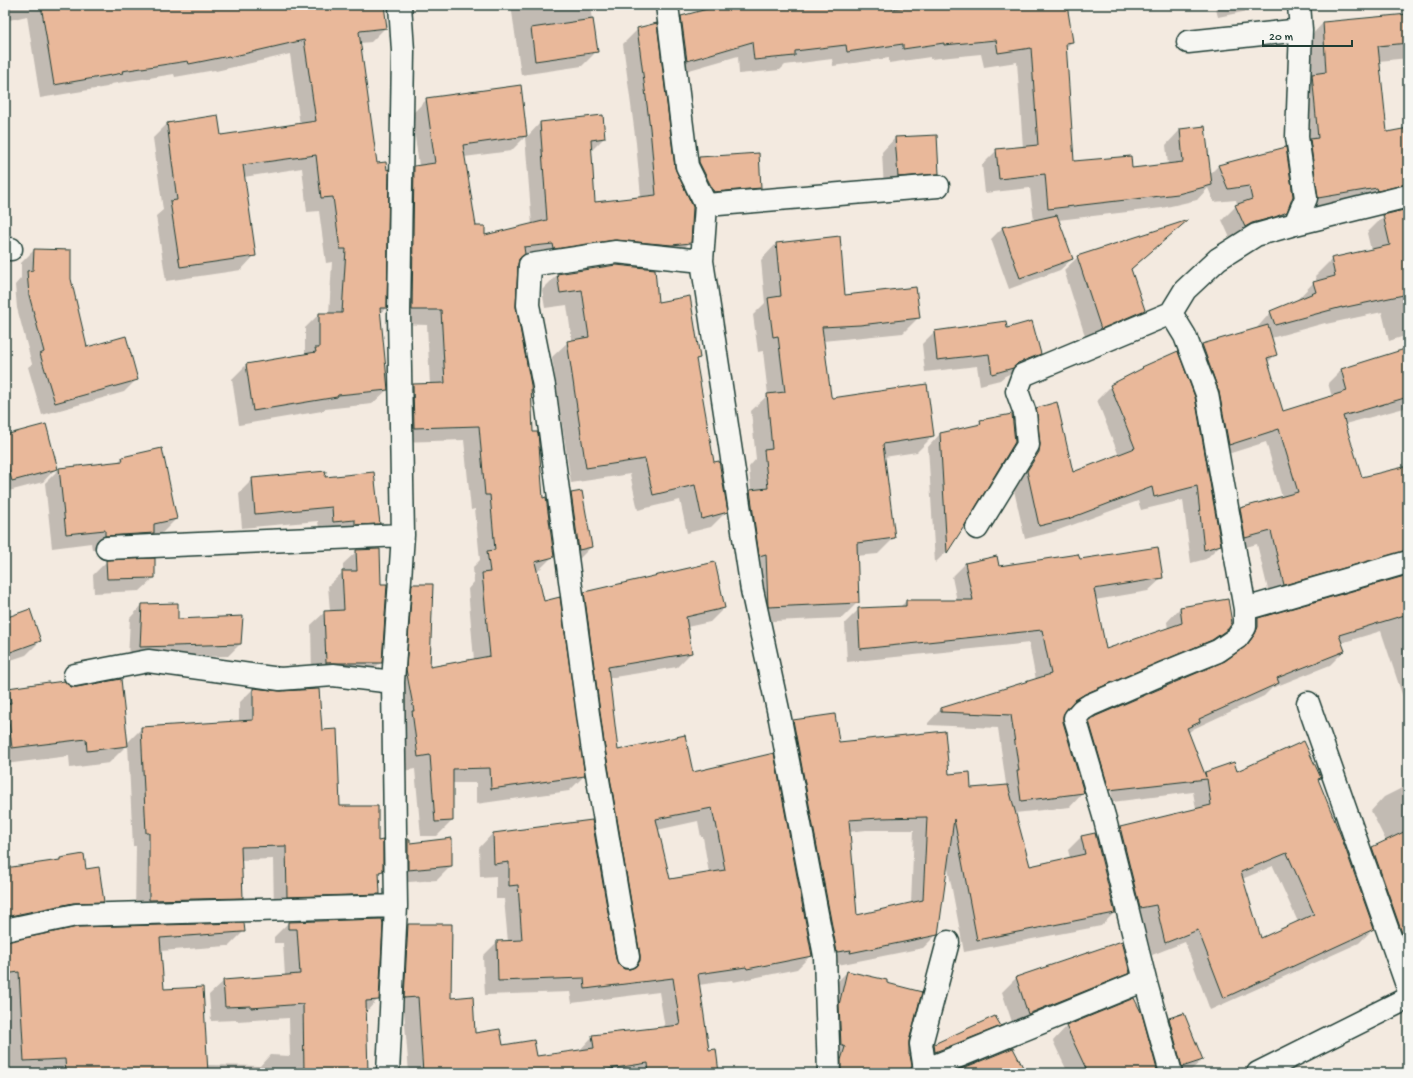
<svg xmlns="http://www.w3.org/2000/svg" width="1413" height="1078" viewBox="0 0 1413 1078" font-family="'Gochi Hand',sans-serif">
  <style>
    .shadow { fill: #0003; fill-rule: evenodd }
    .building { fill: #e9b89a; stroke: #1f3d34; fill-rule: evenodd }
    .lines { fill: none; stroke-linecap: round; stroke-linejoin: round }
    .minor-casing { stroke: #1f3d34; stroke-width: 25 }
    .minor { stroke: #f6f6f2; stroke-width: 22 }
  </style>
  <rect width="100%" height="100%" fill="#f3eae0"/>
  <filter id="ink" filterUnits="userSpaceOnUse"><feTurbulence type="fractalNoise" baseFrequency=".025" numOctaves="2"/><feDisplacementMap in="SourceGraphic" scale="8" xChannelSelector="R" yChannelSelector="G"/><feConvolveMatrix kernelMatrix="1 2 1 2 8 2 1 2 1" color-interpolation-filters="sRGB"/></filter>
  <g filter="url(#ink)">
    <path class="shadow" d="M5,5h399l-21,2 3,20 -15,15 -11,1 16,121 12,7 -2,137 -7,6 8,76 -15,14 -47,5 -3,2 -83,14 -7,-46 14,-14 59,-10v-27l14,-14h10l3,-52 -6,1 -7,-52 -12,1 -5,-44 -58,9 11,78 -14,15 -75,11 -10,-65 7,-6 -10,-72 14,-14 53,12 80,-11 -10,-71 -74,17 -1,-1 -40,7 -1,-3 -63,10 -4,3 -67,11 -13,-82 -22,5z
      M453,5h20l-19,3z
      M511,5h79l6,47 -14,14 -61,9z
      M717,5h174v5l36,-5h139l6,37 -7,6 8,115 58,6 37,-4 -2,-20 14,-15 30,44 8,-8 67,-18 1,63 -14,14 -41,15 -9,-20 15,-15 -1,-5 -22,2 -6,-14 -11,12 -35,8 -104,12 14,39 -12,11 -51,19 -18,-50 11,-11 32,-7 -4,-33 -45,5 -3,-28 15,-15 26,-2 -6,-86 -33,5 -3,-13 -51,5v-2l-41,6v-5l-56,8 -1,-7 -47,6 -5,5 -41,4 -1,-18 -66,19 -5,-43 15,-15 35,-10z
      M1215,5h50l-2,3 -45,9z
      M1408,15v43l-29,3 7,72 22,-4v206l-19,6 -7,-29 -56,12 -1,-1 -54,15 5,16 -9,9 16,49 49,-15 -4,-14 13,-13 67,-21v58l-63,17 16,54 47,-11v231l-4,2 -23,-69 -40,12 3,8 -14,14 -58,23 -8,8 -71,33 -5,4 16,41 2,-2h31l82,6 -1,1 55,150 -14,14 -149,67 -25,-68 -33,13 -10,-37 -15,3 -21,-80 14,-13 76,-19 -3,-17 -97,12 -20,-68 14,-14 136,-60 14,-10 4,-11v-8l14,-14 149,-43v-4l-137,26 -13,-54 -25,7 -5,-28 13,-14 42,-12 -16,-55 -51,16 -27,-99 14,-14 53,-15 16,-18 26,-11v-1l16,-17 4,-1 -2,-6 17,-17 39,-9 -4,-17 17,-17 20,-5 -3,-7 -99,10 5,-174 16,-17zM1089,726h2l21,69 -2,1zM1273,866l25,56 -38,18 -18,-61z
      M638,29l36,139 16,74 -15,16h-137l-20,2 -3,47 27,192 11,57 -15,15 -2,1 48,204 -15,15 -93,13v-21h-24v38l-15,15h-16l-6,-67 -12,2 -5,-171 15,-15 16,83 45,-8 -6,-71 6,-7 -1,-15 7,-7 -5,-51 -4,1 -7,-70 -65,2 -1,-42 15,-15h17l-3,-60 -30,-1 2,-142 15,-15 5,-1 -7,-52 15,-15 93,-13 7,51 13,-14 64,15 -13,13 3,52 47,-6 -5,-54 -13,-99zM525,137l7,88 -48,12 -9,-10 -11,-70 47,-6z
      M895,138l43,36 -14,13 -40,3 -2,-38z
      M758,154l2,34 -14,13 -46,4 -15,-33 14,-14z
      M1184,222l-53,48 13,40 -14,14 -43,18 -23,-72 14,-13z
      M776,244l68,52 75,21 -16,16 -80,8 7,56 2,2 101,37 -16,16 -33,5 10,81 -16,16 -22,2 2,46 -16,16 -89,4 -19,-115 17,-16 -2,-24 7,-8 -5,-48 17,-16 -5,-44 -5,1 -5,-37 12,-12 -4,-43z
      M34,250l36,30 17,68 50,31 -13,13 -82,23 -14,-48 4,-3 -15,-56 -2,-23 6,-7v-15z
      M558,274l99,29 42,55 -4,3 18,102 13,49 -15,15 -24,6 -7,-33 -42,10 -8,-36 -59,9 -19,-126 16,-15 4,-1 -5,-36 -22,3 -3,-18z
      M1006,330l33,24 -12,12 -22,10 -5,4 -20,5 -3,-19 -52,6 -3,-28 12,-12z
      M1177,353l43,192 -14,14 -15,4 -8,-63 -42,10 -3,-9 -85,31 -28,7 -12,-53 10,-63 14,-14 35,65 47,-18 -22,-56 14,-14 28,-15 4,-4z
      M981,421l33,21 -50,82 -18,28 -11,11 -7,-116 12,-13 35,-8z
      M5,436l51,32 -13,14 -38,10z
      M122,458l54,61 -14,14 -11,2 -11,12 -48,2 -1,-6 -39,5 -7,-65 14,-14 58,-6z
      M323,478l55,45 -13,14 -45,-1 -2,-15 -76,7 -3,-35 14,-14z
      M571,494l20,53 -12,12 -12,3 -7,-56z
      M357,551l24,111 -14,14h-55l-1,-51 14,-13 5,-1 -2,-25 15,-14v-8z
      M1079,560l83,18 -14,13 -53,9 10,51 63,-22 -1,-7 13,-14 47,20 -14,14 -149,69 -2,4v7l21,71 -13,14 -55,6 15,54 40,-9 -2,-8 13,-13 14,-3 19,79 -13,13 -137,26 -17,-89 -10,71 -14,14 -85,17 1,-2 -15,2 -44,-231 13,-13 45,22 110,32 22,14 34,-3 2,-2 -8,-56 -70,-3v-2l13,-14 95,-29 -7,-37 -182,19 -2,-39 14,-14 41,-2 6,-6h51l-5,-24 14,-14 32,4zM866,830h48l-3,74 -55,12 -7,-84z
      M107,561l47,17 -14,13 -46,2 -1,-18z
      M585,593l139,15 -14,14 -23,5 4,26 -14,14 -69,11 10,73 75,23 118,181 -14,14 -64,13 -1,-2 -33,5 9,66 10,22h-309l-5,-62 -13,1 3,-73 14,-14 42,74 24,35 28,12 34,11 43,-6 14,-15 72,-8 -6,-36 -87,11 -2,-11 -85,3 -2,-39 14,-14h11l-4,-43h-8v-23l-16,1 -1,-29 14,-15 122,126 3,7 6,4h3l-36,-213 -20,-150zM698,821l3,16h2l6,36 -39,7 -13,-50z
      M142,605l35,15 63,24 -12,12 -100,3 2,-41z
      M5,619l35,22 -14,14 -21,7z
      M9,689l118,54 15,-15 97,-6v-19l14,-14 68,42 18,76 38,35 5,29 -4,4 1,19 -14,13 -91,3 -1,-51 -33,1 2,37 -14,14 -93,3 1,-68h-3l-5,-102 -19,19 -39,5 -1,-12 -64,8v-72z
      M1408,785v174l-49,-97 13,-14 14,-7 -15,-30 13,-14z
      M408,840l1,4 42,22 -14,14 -42,3 -1,-29z
      M60,859l25,11 18,31 -14,15 -84,12v-59l53,-7z
      M381,920l-3,79 -12,13 -2,61h-354l-1,-17 -4,1v-114l239,-12 -15,15h-2l-67,5 3,39 43,75 54,1 10,-11 20,1 -1,-38 -52,3v-1l-26,1 -2,-26 15,-14 61,-5 -2,-33h-9v-6l14,-14z
      M1122,943l7,29 -14,14 -101,42 -12,-36 14,-14z
      M847,972l47,101h-66l5,-87z
      M1183,1014l19,46 -14,13h-22l-11,-40 14,-14z
      M999,1025l-13,14 -66,20 15,-14z
      M1066,1027l91,46h-89l-15,-32z"/>
    <path class="building" d="M41,5h343l3,23 -27,3 -1,1 18,131 9,-1 1,8 2,-1 -2,139h-7l8,82 -50,5 -1,2 -84,14 -7,-47 70,-12 -1,-4h4v-35h23l4,-64h-6l-7,-52 -12,1 -5,-43 -73,10 13,91 -76,11 -10,-66 7,-1 -10,-77 51,-8 3,20 95,-14 -12,-81 -74,17 -1,-1 -40,8 -1,-3 -66,10 1,2 -69,12z
      M722,5h3l1,4 46,-4h120v4l28,-4h147l6,37 -7,1 8,118 57,-5 1,12 51,-6 -3,-33 25,-3 7,59 -34,9 -130,15 -3,-35 -46,5 -3,-30 42,-4 -7,-97 -33,5 -2,-13 -52,5v-2l-41,6v-5l-56,8 -1,-7 -51,6v5l-41,4 -2,-18 -65,19 -6,-45z
      M1408,14v29l-30,3 9,86 21,-4v56l-30,7 -1,-3 -59,10 -8,-59 8,-1 -6,-64 14,-2 -3,-50z
      M593,19l5,33 -63,9 -4,-33z
      M657,23l18,145 18,39 -2,36 -19,2 -58,-5 -60,9 -1,-5 -29,3 1,7 -6,5 -1,5 -2,43 15,78 2,47h5l5,66 3,-1 8,60 -19,5 9,39 16,-4 25,179 -94,13 -1,-21 -37,1v52l-18,1 -5,-67 -12,2 -6,-46h2l-8,-42 6,-85h21l-3,83 60,-11 -8,-83 8,-1 -3,-21 8,-1 -5,-55h-5l-6,-69 -65,2 -1,-44 32,-1 -4,-73h-29l2,-144 21,-3 -9,-65 95,-13 6,51 -64,9 13,81h9v9l62,-15 -7,-98 63,-7 2,23 -14,2 4,62 61,-7 -6,-67 -13,-100z
      M937,135l2,39 -41,3 -3,-40z
      M1286,147l7,49 -6,16 -12,5 -23,6 -7,4 -10,-22 17,-6 -3,-13 -21,3 -10,-24z
      M759,153l2,35 -47,4 -15,-30v-5z
      M1408,209v85l-66,14v-1l-67,18 -5,-14 46,-19 -3,-10 22,-6 -4,-18 59,-13 -7,-30z
      M1057,215l16,44 -53,19 -18,-51z
      M1188,220l-57,49 14,41 -44,19 -24,-73z
      M840,236l5,59 71,-8 4,31 -60,7 -38,2 9,69 1,2 95,-14 7,52 -51,8 12,94 -38,5 2,60 -91,4 -2,-53 -7,2 -9,-66 18,-2 -4,-38 8,-1 -5,-55 18,-2 -7,-56 -5,1 -5,-39 13,-2 -5,-53z
      M34,249l37,1v29l16,68 39,-11 12,44 -83,23 -15,-49 4,-2 -15,-57 -2,-24 6,-1z
      M616,265l39,4 3,33 32,-6 10,62 -4,1 18,103 5,-1 9,51 -26,7 -7,-34 -42,10 -8,-36 -59,9 -19,-127 22,-4 -7,-47 -22,3 -3,-19z
      M1006,321l1,7 25,-7 9,33 -23,9 -5,5 -21,6 -3,-20 -52,6 -3,-29z
      M1268,325l9,30 -10,3 16,53 64,-20 -6,-22 67,-21v49l-65,19 19,61 46,-11v84l-124,35 -13,-54 -26,7 -5,-30 58,-16 -19,-63 -50,16 -10,-53 -17,-48z
      M1178,351l17,46 26,148 -17,5 -7,-64 -43,11 -2,-10 -84,32 -29,7 -12,-55 12,-19 1,-8 -4,-36 21,-6 16,70 62,-24 -25,-63 33,-17 -1,-1z
      M1012,414l3,28 -50,83 -18,28 -7,-120 41,-9 -1,-4z
      M46,424l12,45 -46,12 -7,-25v-21z
      M162,448l15,71 -23,5v9l-49,3v-6l-39,4 -7,-66 64,-7 -1,-4z
      M326,471l-1,6 49,-5 6,52 -25,1v-5l-22,2 -1,-15 -77,7 -3,-36z
      M582,491l10,56 -13,3 -8,-57z
      M1158,547l5,31 -69,11 12,60 76,-26 -2,-16 48,-8 4,24 -4,6 -16,11 -127,54 -10,6 -9,10 -3,6v6l21,71 -63,8 -4,-30h2l-8,-56 -70,-3v-4l110,-34 -9,-44 -182,19 -2,-41 48,-2v-6h67l-8,-37 32,-7 2,10 79,-12 2,5z
      M380,549l1,35h6l-5,79h-56l-2,-52 20,-1 -2,-39h15l-1,-21z
      M155,558v20l-48,1 -1,-19z
      M715,562l10,46 -39,9 6,36 -84,14 10,83 67,-15 8,37 81,-19 38,203 -65,13 -1,-2 -48,7 11,76 7,-1 3,24h-70l-1,-10 -65,10h-160l-5,-76 -14,1 4,-74h44l-1,74 22,-2 2,37 25,-4 3,16 31,-5 3,16 57,-8 -2,-13 88,-10 -7,-47 -88,11 -1,-11 -86,3 -1,-40 25,-1 -4,-55 -9,1v-24l-15,2 -1,-31 99,-13 24,139 3,6 5,4h6l6,-3 4,-5v-6l-36,-213 -20,-150zM712,808l3,15h1l9,47 -55,9 -14,-60z
      M1408,575v39l-69,21 6,16 -68,27 2,5 -80,36 1,3 -13,6 19,49 -1,-5 29,-10 3,9 67,-30 17,37 -3,1 23,57 33,93 -150,69 -26,-68 -33,13 -9,-38 -16,3 -20,-81 91,-22 -4,-26 -98,11 -20,-69 7,-5 129,-55 22,-16 8,-11 3,-7v-9zM1287,853l27,61 -53,24 -20,-66z
      M178,603v16l65,-3 -2,28 -101,3 2,-43z
      M30,609l11,32 -36,13v-36z
      M121,679l7,67 -41,5 -1,-12 -74,9 -5,-44 4,-1 -3,-15 41,-6v1l16,-2 6,6h6z
      M253,688l28,3 38,-2 3,41 15,-1 3,77h38v35l5,-1v31l-4,1 1,22 -93,3 -1,-51 -45,1 2,51 -94,2v-67h-3l-5,-106 112,-7z
      M835,714l4,28 106,-11 4,43 21,-2 1,16 37,-3 22,81 55,-12 -4,-18 14,-3 20,80 -138,27 -23,-121 -16,116 -88,18 1,-3 -14,2 -44,-232zM927,817l-4,83 -66,15 -8,-95 31,-2z
      M1408,830v120l-36,-103z
      M452,838v28l-44,4v-31h2v4z
      M84,854l2,15 13,-2 5,35 -31,1 -68,14v-49l55,-8v-2z
      M382,919l1,5 -4,76 -13,1 2,72h-64l-1,-69 -52,4v-2l-26,1 -2,-27 77,-6 -3,-45h-9v-7z
      M244,923l1,9h-3l-82,6 4,51 39,-2 5,86h-142l-1,-14 -41,2 -5,-89 -14,2v-32l72,-15z
      M1122,941l8,32 -102,41 -12,-37z
      M847,971l40,9v3l35,9 -13,49v14h1l2,11 -2,7h-69v-13l4,-13 -4,-2 -2,-40z
      M1134,998l8,16 16,59h-70l-22,-47z
      M1184,1013l19,47 -21,7 -13,-49z
      M995,1016l6,10 -66,26 -1,-8z
      M1013,1048l13,25h-75z"/>
    <g class="lines">
      <defs>
        <path id="minor" d="M667,5l20,161 19,39 -4,56 50,329 28,129 45,237 4,117
          M1188,42l113,-12
          M706,205l232,-19
          M1295,224l11,-26 -9,-61 4,-107 -2,-25
          M5,249h6
          M977,528l51,-83 -3,-32 -8,-22 6,-16 148,-62
          M107,548l296,-13
          M1245,609l163,-47
          M75,675l73,-14 132,18 53,-4 60,7
          M1308,703l100,285
          M5,930l71,-15 320,-9
          M628,957l-36,-213 -48,-358 -16,-81 2,-40 86,-13 86,9
          M925,1070l-4,-26 27,-102
          M388,1073l8,-167 -3,-224 10,-147 -4,-220 4,-264 -3,-46
          M922,1073l3,-3 220,-90
          M1171,1073l-26,-93 -41,-164 -29,-98 7,-8 8,-5 74,-32 54,-22 19,-13 8,-11v-18l-38,-215 -22,-58 -14,-23 14,-23 33,-31 38,-24 39,-11 113,-28
          M1258,1073l150,-75"/>
      </defs>
      <use href="#minor" class="minor-casing"/>
      <use href="#minor" class="minor"/>
    </g>
  </g>
  <rect width="1413" height="1078" fill="none" stroke="#f6f6f2" stroke-width="20"/>
  <rect x="10" y="10" width="1393" height="1058" fill="none" stroke="#1f3d34" stroke-width="1.5" filter="url(#ink)"/>
  <path d="M1263 40v6h89v-6" fill="none" stroke="#1f3d34" stroke-width="2"/>
  <text x="1269" y="40" font-size="12" fill="#1f3d34" stroke="#f6f6f2" stroke-width="3" paint-order="stroke">20 m</text>
</svg>
